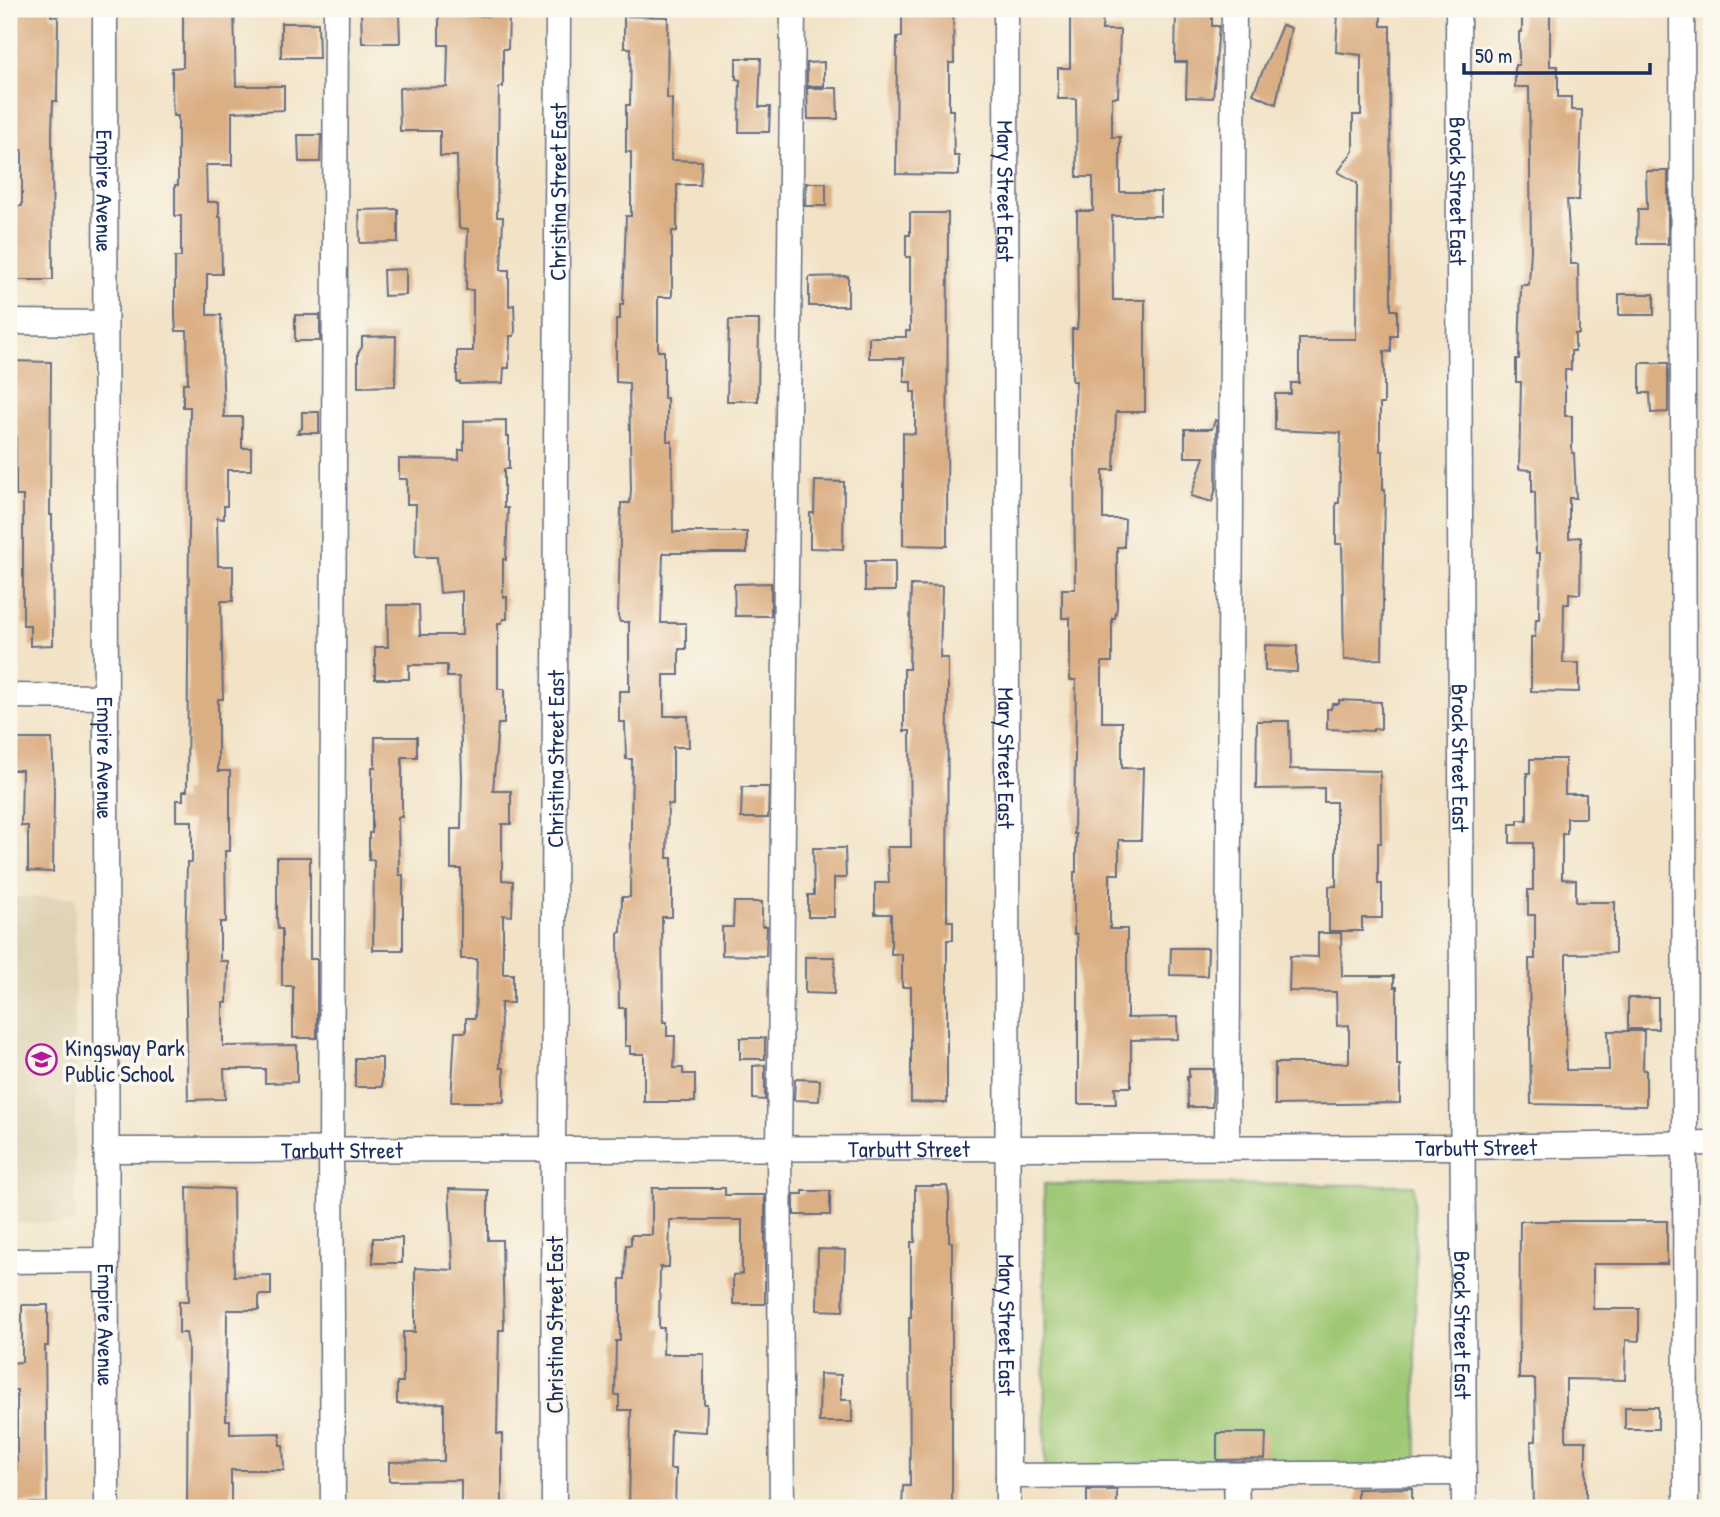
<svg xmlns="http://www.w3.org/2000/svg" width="1720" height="1517" viewBox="0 0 1720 1517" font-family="'Patrick Hand',sans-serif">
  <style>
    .built { fill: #dfd3b6 }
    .green { fill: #9fc875; stroke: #5d7c6a; stroke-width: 2 }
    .building { fill: #dbaf84 }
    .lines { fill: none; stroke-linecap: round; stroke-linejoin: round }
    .minor-casing { stroke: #666e83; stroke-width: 27 }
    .minor { stroke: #fff; stroke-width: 24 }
    .labels { text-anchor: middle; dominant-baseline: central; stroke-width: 7; stroke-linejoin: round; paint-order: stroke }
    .street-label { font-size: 23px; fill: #1b2f5e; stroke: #fbf7ec }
    .poi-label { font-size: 23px; fill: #1b2f5e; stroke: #fbf7ec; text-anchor: start }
  </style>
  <rect width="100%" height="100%" fill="#fbf7ec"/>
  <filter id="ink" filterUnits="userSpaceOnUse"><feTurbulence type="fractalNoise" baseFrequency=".0143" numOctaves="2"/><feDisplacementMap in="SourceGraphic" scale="14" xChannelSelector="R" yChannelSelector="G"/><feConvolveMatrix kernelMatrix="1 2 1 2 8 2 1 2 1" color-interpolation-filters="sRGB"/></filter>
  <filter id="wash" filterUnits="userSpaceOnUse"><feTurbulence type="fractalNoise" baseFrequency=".00686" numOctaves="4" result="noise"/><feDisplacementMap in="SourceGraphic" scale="28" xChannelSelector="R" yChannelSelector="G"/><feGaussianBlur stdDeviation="1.57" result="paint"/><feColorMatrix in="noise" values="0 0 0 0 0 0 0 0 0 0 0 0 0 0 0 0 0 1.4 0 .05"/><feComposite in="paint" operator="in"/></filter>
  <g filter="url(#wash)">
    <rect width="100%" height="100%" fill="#f2e3c7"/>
    <path class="built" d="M9,897h66v326h-66z"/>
    <path class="green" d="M1044,1184l370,1 3,284 -372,1z"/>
    <g id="blocks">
      <path class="building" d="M9,9h42v7l7,1 -1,84h-4l-1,31 1,148h-40v-18h-4v-56h13v-56h-3v-7h-7v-26h-3z
        M183,9h51l2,77h48v24l-52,2v53h-26l1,37h12v15h2l1,57h-15v41h14l3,102h18v31h9v22h-24v36h-3v13l-7,-1 1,48h15v35h-12l2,98h-5v72h12v80h-5l1,71h-6v39h8l-1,42h-4v43l74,-1v37l-32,1v-14h-41l1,30 -37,1 -3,-139 2,-99h5v-41h-16v-21h7v-9h4l3,-384h-7v-24h5l-1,-52h-11l-1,-13v-61h6v-41h-6v-31h3v-69h-5l-1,-23v-25l11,-1z
        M902,9h51l1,54h-5v47h4l1,46h5v19l-63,-1 1,-137h5z
        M1070,9h33l-1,21h18l-2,67h-6v40h8v55h41v24h-49l1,84h32v112h-29l-2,58h-11v49h22l-1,28h-7v61l-2,10h-3v44h-10v60h20v46h21l-2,72h-22v34h-9v55h17v89l50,-1 1,22 -47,1v47h-16l1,17h-38v-158l-1,-12h-3v-62h2v-38h-2l2,-154h-6v-62h-8v-29h13l-1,-169 2,-39h-4v-52h5l1,-12 -1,-106h16v-34h-16l-1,-78h-18v-31h12z
        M1176,9h36v17h7l-6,72 -27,-1 1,-35h-12z
        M1338,9h43v17h9l1,284h6v26h-6v16l-7,-1v53h-4v47h3v39h2l-3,169 -38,1 -2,-116h-6v-41h3l2,-70 -66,-3v-36h16v-11h8v-44h57l1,-156 -19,-11 15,-21v-36h8v-60l-25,-3z
        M1522,9h28v57h8v31h13v13h11l-3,90h-12l4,64h7l1,70h-4v17h-4v19h-6v46h7v37h2l2,45h-7v40l12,-1v12l-1,45 -11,-1v11h-5l-1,59h16v29l-48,-1v-54h4l1,-18h3l1,-66h-4l-1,-61h-3v-22l-13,-1 2,-87h-5v-23h3l2,-74h8l2,-37 -2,-161h-14v-22h4v-33h3z
        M361,10h38l1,33h-38z
        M439,16h70l-1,33h-5v38h-4l-2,130h6l-2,53h8v36l5,-1 1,26 -1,5h-4l-1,32h-5l-1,15 -43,1v-2h-3v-31h16v-61h-7l2,-61 -9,-1 -2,-72h-17v-25h-40l-1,-43 48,-1 1,-42h-9z
        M624,16l44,1 -1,81 5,1 -1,61 31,1 -2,24h-23v46h-5v66h-14v54h6v47h3v43h5l1,91h74v21h-84l-2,70h25v26h-7v26h-15v41h24l1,31h-16v58l-5,-1 -1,54h5v59h-10l1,105h4v14h8l-1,32h9v6h12v28h-51v-48h-14v-8h-5v-38h-6l-1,-75 3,-1 1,-35h8l2,-138h-6l-1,-37h-6v-31h10v-69h-9l-2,-6 3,-113h9l1,-13 -2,-107 -13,-1v-63h4v-14h3l3,-89h5v-64h-5v-47h4l1,-57h-7z
        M281,23h37l1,35h-38z
        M1282,25l9,3 -15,76 -23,-10z
        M736,58h25l-2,49h11l-1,25h-30l1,-52 -4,-1z
        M824,62v24h-17v-23z
        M807,88h30l1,31h-30z
        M298,135h23l-1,27h-21z
        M1646,171h22v73h-31l1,-35h9z
        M806,183h20v23h-21z
        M398,209v33l-38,1 -1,-33z
        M910,213h38l-1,333 -44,-1v-112l12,1v-42h-4v-10h-7v-24h-35v-21h37v-6h4v-74h-4v-22h4z
        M406,269v26l-22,1 -1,-26z
        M848,276v30h-39v-29z
        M1619,294h35v21h-35z
        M295,315h25v26h-25z
        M729,320h30l-1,81h-31z
        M396,336l-1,50 -37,1v-34l4,-6v-10z
        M9,361l42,1 -1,153h2l1,130 -23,1v-21h-7v-129h-7v-60h-7z
        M1640,363h28v49l-17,1 -1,-20h-10z
        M302,412h17v21h-22l5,-5z
        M506,420v17h3v32h-5v39h4l-2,52 -3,-1v38h4v22h-4l-1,4h-4v66h6v35h-6l-5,67h18v33h-9v56l11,1 -1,35 -9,-1v59h10v29h-12l-1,65h4v34h-53l4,-70h11v-14h9l2,-59h-16v-90h-10v-40h10l1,-50 -3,-102h-12v-12h-38v14h-34v-32h13l-1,-42h32l1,30h42v-44l-22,2 -3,-36h-22l1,-53h-9v-25h-8v-20l60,1v-10h5v-29z
        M1215,420l2,1 -1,67 -4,14 -21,-6 13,-39h-19v-28h27z
        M815,481l29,1 -1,67 -33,-1v-35h4z
        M865,561h30v30h-30z
        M771,583v33h-36l-1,-32z
        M911,585l31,1 -2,72h8l-1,263h6v19h-6v163l-36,-1v-115h-9v-33h-11v-40h-16v-31h14l-2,-36h24l-1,-116h-6v-62h5z
        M1265,645l32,1v26l-32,-1z
        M1339,700l42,2v27h-8v2l-46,-2v-20h4l1,-5h7z
        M1257,721h32l1,48 90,2 1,72h-3v41h4v34h-20v13h-33v-45h7v-84h-12v-14l-68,1z
        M375,737h42v20h-15v60h-4l1,58h4v75h-30l1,-90h-5v-27h3v-66h3z
        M10,739h42l2,50 -1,83 -25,-1v-45h-7l1,-56h-12z
        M1530,759h35v35h21v24h-19v16h-5v45l14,1v22h39v51l-49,1v116h43l-1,-39h36l-1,39h3v36l-115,-2 -2,-145h6v-44h-7v-25h5v-47h-23v-19h8v-4h9v-47h3z
        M742,787h27l-1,31h-27z
        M813,848h32l1,30h-12v39h-26v-22h6z
        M277,857h33v102h7v79h-24v-52h-11v-57h-4l-1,-10z
        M734,902h28v24h5l-1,30 -44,-1v-28h11z
        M1318,933h23l1,43h52v11h3v78h3v38l-125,2v-42h74v-38l-12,1 -1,-34 -47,-1 1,-35 28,1z
        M1171,948h37l-1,28 -37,-1z
        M805,957h30l-1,37 -29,-1z
        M1628,998h30v31h-30z
        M740,1038h25v21h-25z
        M355,1058h27v29h-27z
        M765,1065v35l-12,-1v-33z
        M1189,1069h24l-1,38h-24l-1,-30h2z
        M795,1079l25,1 -1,21 -25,-1z
        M915,1186h32l2,10v46h3v266h-50l1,-22h7l-1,-169h2v-75h4z
        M187,1187l46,2 1,87 37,-1v20h-12v15h-32l-1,110h4v14l50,-1v12h3l1,25h-53v38l-44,-1 1,-163 -2,-11h-7v-32h10z
        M652,1188h73v7h40v109h-32v-29l9,-1v-54h-72l-1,47h-9l-1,61h5l-1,26h41v50h3l-1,28 -35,-2 -1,39h6l-1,39h-46l2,-98h-12v-15h-4l1,-54h4v-62h5l1,-34h5v-10h21z
        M449,1189l39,1v50h14l2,90h-5l-2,104h5v74h-41v-28l-72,1v-19l55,-1v-58l-47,1v-22h6v-50h12v-64l38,2z
        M803,1191h27v24h-36v-21h9z
        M1520,1221h147v43h-74v45h46v32l-13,-1 -1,40 -59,-1v62h20v61h-14v6h-33v-5h-6l-2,-62h5l-1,-62h-16z
        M373,1238h29v25h-29z
        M818,1249l27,1 -2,61 -26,-1z
        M22,1305h26v41h-3l2,157h-38v-28h8v-85h-8v-27l13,-1z
        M820,1374l21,1v25h11v22h-33z
        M1625,1407h33v22h-33z
        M1217,1433h49l-1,26 -48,1z
        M1412,1488v19l-55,1v-19z
        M1087,1490h30v18h-30z"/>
    </g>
  </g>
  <g filter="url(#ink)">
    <use href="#blocks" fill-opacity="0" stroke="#666e83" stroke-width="2"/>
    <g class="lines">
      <defs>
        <g id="minor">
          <path id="s1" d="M105,9l2,1499"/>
          <path id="s2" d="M1006,9l2,1499"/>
          <path id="s3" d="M1458,9l6,1499"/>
          <path d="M1682,9l4,1499"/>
          <path d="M9,322l96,1"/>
          <path d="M9,696l96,1"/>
          <path d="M1227,1148l7,-1139"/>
          <path id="s4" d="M106,1150l1358,-3 247,-4"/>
          <path d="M9,1261l98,-1"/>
          <path d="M1236,1475l1,33"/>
          <path d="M1008,1476l456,-3"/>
          <path d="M333,1508l-2,-357 5,-1142"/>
          <path id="s5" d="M554,1508l-1,-359 5,-1140"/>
          <path d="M782,1508l-3,-360 14,-1139"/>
        </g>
      </defs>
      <use href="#minor" class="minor-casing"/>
      <use href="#minor" class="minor"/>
    </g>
  </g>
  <defs>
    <symbol id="school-ring" viewBox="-11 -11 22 22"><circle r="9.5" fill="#fbf7ec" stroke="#b5179e" stroke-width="1.5"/><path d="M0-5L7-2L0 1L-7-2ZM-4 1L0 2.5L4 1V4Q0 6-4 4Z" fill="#b5179e"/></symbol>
  </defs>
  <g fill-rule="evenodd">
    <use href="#school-ring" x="24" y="1042" width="35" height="35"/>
  </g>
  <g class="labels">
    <g class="street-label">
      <text stroke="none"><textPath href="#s1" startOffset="182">Empire Avenue</textPath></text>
      <text stroke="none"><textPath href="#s5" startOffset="1316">Christina Street East</textPath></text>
      <text stroke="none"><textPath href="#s2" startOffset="182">Mary Street East</textPath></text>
      <text stroke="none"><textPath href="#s3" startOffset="182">Brock Street East</textPath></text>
      <text stroke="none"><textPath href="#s5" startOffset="749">Christina Street East</textPath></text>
      <text stroke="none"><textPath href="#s2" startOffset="749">Mary Street East</textPath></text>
      <text stroke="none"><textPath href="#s3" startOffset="749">Brock Street East</textPath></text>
      <text stroke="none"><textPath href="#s1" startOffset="749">Empire Avenue</textPath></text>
      <text stroke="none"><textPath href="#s4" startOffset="1370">Tarbutt Street</textPath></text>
      <text stroke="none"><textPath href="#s4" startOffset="803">Tarbutt Street</textPath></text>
      <text stroke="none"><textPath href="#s4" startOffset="236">Tarbutt Street</textPath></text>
      <text stroke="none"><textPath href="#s1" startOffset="1316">Empire Avenue</textPath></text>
      <text transform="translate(554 1325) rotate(-90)">Christina Street East</text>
      <text stroke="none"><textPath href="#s2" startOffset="1316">Mary Street East</textPath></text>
      <text stroke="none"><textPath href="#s3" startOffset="1316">Brock Street East</textPath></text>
    </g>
    <g class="poi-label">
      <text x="65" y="1047">Kingsway Park<tspan x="65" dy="26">Public School</tspan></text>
    </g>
  </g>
  <rect width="1720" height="1517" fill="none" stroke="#fbf7ec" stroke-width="35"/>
  <path d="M1464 63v10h186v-10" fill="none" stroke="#1b2f5e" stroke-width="3.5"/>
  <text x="1475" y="63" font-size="21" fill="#1b2f5e" stroke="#fbf7ec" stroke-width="5" paint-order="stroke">50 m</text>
</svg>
